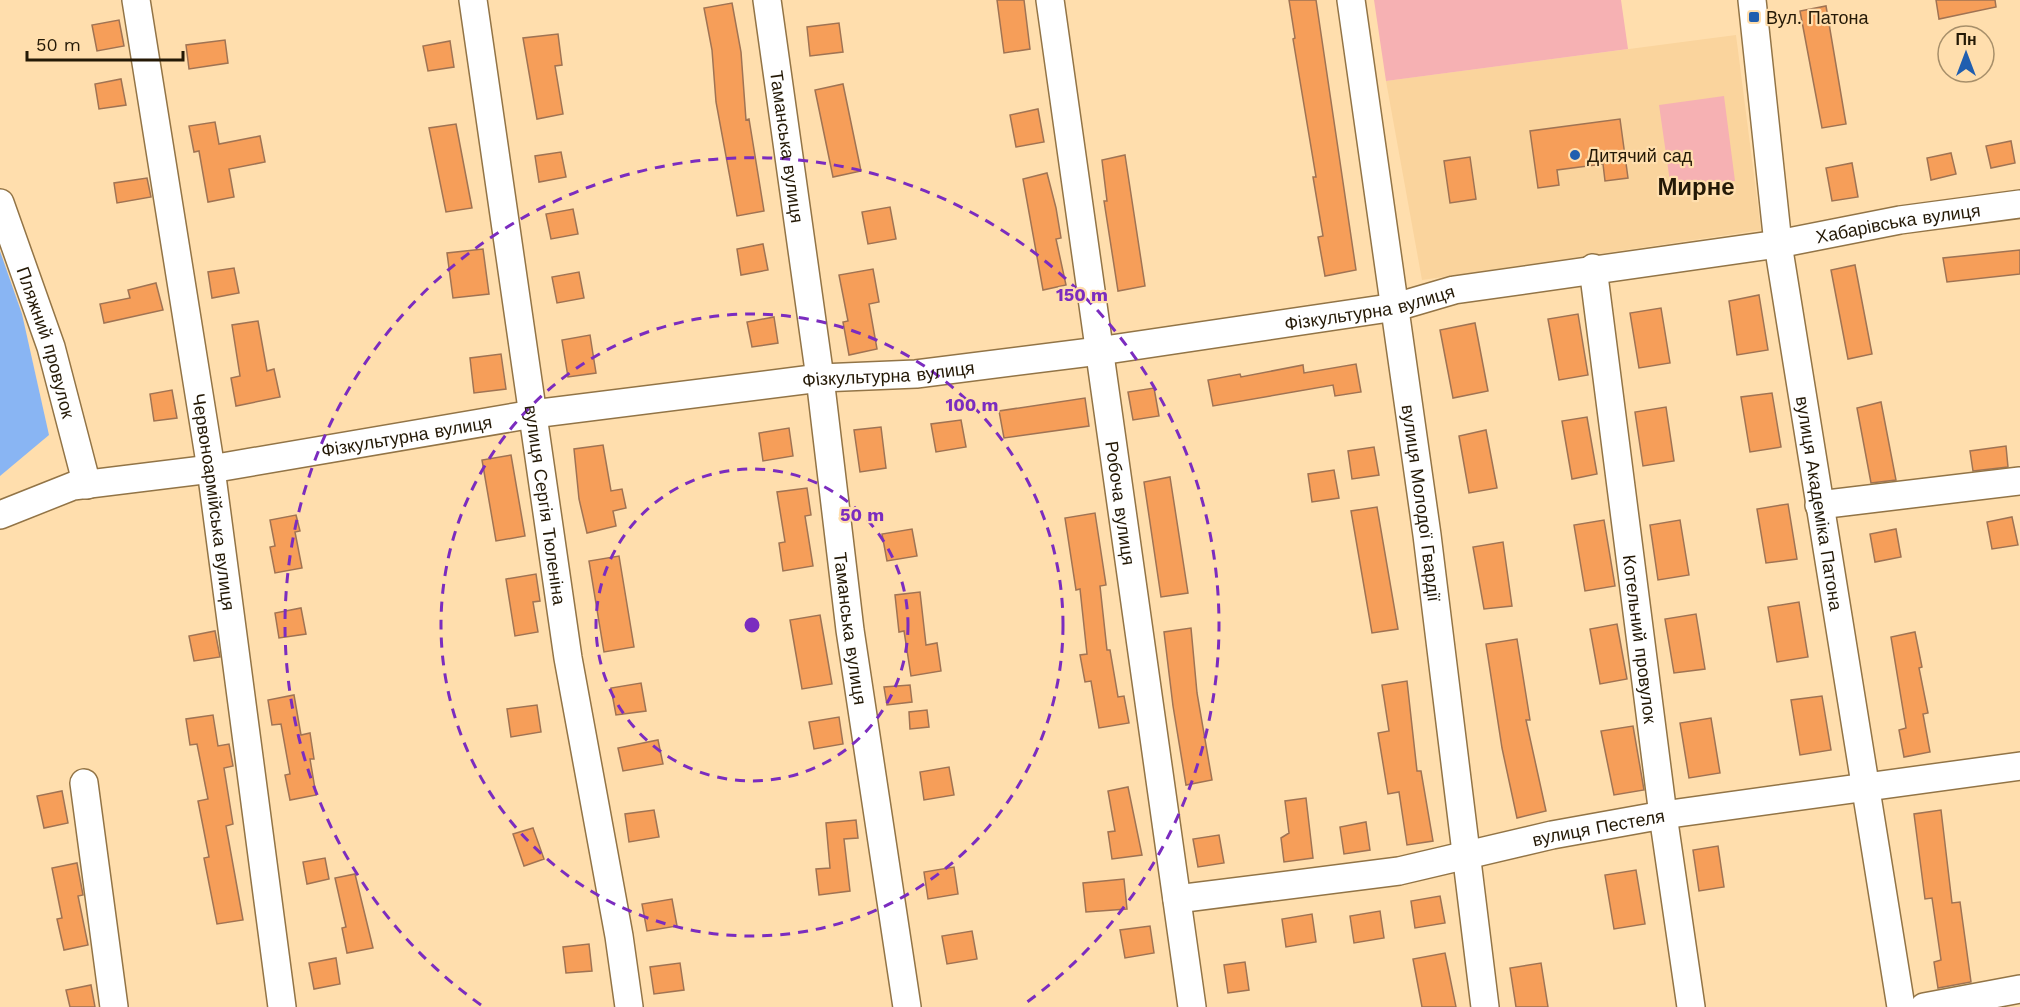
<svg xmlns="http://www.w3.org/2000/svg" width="2020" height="1007" viewBox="0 0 2020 1007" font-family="'Work Sans',sans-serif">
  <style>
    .built { fill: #fad49d }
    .green { fill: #f6b1b3 }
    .water { fill: #89b5f3 }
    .building { fill: #f69e59; stroke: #a07353; stroke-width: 1.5 }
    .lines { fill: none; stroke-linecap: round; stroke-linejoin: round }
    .minor-casing { stroke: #927446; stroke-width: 30 }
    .minor { stroke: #fff; stroke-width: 27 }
    .ring { fill: none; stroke: #7b2cbf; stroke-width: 3; stroke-dasharray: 10 8 }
    .poi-dot { fill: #205eaf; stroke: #ffdead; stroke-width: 2 }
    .labels { text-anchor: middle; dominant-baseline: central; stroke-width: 4.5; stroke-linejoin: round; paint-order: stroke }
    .poi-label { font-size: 18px; fill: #241906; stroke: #ffdead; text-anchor: start }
    .street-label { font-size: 18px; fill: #241906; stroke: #ffdead }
    .district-label { font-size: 24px; font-weight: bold; fill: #241906; stroke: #ffdead }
    .centre { fill: #7b2cbf; stroke: #ffdead; stroke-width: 3 }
    .ring-label { font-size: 18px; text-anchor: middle; font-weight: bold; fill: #7b2cbf; stroke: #ffdead; stroke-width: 4.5; stroke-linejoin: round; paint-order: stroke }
  </style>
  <rect width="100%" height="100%" fill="#ffdead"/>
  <path class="built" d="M1736,35l25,195 -339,50 -36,-199z"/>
  <path class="green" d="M1374,0h247l7,49 -242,32z
    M1724,96l11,85 -64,8 -12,-84z"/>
  <path class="water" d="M0,251l22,63 27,121 -49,41z"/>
  <path class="building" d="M997,0h27l6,49 -26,4z
    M1289,0h27l40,270 -31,6 -7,-39 5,-1 -10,-59h3l-23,-138 2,-1z
    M1936,0h59l1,7 -57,12z
    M732,3l9,49 5,68 3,-1 15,92 -27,5 -21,-114 -4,-52 -8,-42z
    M1826,6l20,118 -24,4 -22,-117z
    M119,20l5,26 -27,5 -5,-26z
    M839,23l4,29 -33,4 -3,-29z
    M558,34l4,31 -7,1 8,48 -26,5 -14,-81z
    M225,40l3,23 -39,6 -3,-24z
    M450,41l4,26 -26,4 -5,-25z
    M121,79l5,26 -27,4 -4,-25z
    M843,84l18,87 -28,6 -18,-87z
    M1038,109l6,33 -28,5 -6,-32z
    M1620,119l8,59 -23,3 -2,-17 -46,6 2,15 -21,3 -8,-57z
    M215,122l4,22 41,-8 5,26 -36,7 5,28 -26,5 -9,-51 -5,1 -5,-26z
    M456,124l16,84 -26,4 -17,-84z
    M2011,141l4,22 -24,5 -5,-22z
    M561,152l5,25 -27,5 -4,-26z
    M1951,153l5,21 -25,6 -4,-22z
    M1125,155l20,131 -27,5 -14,-90h3l-5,-41z
    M1470,157l6,42 -26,4 -6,-42z
    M1852,163l6,34 -26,4 -6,-33z
    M1047,173l9,35 5,30 -5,1 10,46 -23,5 -20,-111z
    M147,178l4,19 -34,6 -3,-20z
    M890,207l6,32 -28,5 -6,-32z
    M573,209l5,25 -27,5 -5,-25z
    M763,244l5,26 -27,5 -4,-26z
    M483,249l6,45 -36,4 -6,-45z
    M2020,250v24l-73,8 -4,-24z
    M1855,265l17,89 -24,5 -17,-89z
    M234,268l5,25 -27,5 -4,-26z
    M873,269l6,33 -10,2 8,45 -28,6 -6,-33 5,-1 -9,-46z
    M579,272l5,26 -27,5 -5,-26z
    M156,283l7,27 -59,13 -4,-19 30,-6 -2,-8z
    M1759,295l9,55 -31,5 -8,-54z
    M1661,308l9,55 -31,5 -9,-55z
    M1578,314l10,61 -29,5 -11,-61z
    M774,317l4,26 -26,4 -5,-25z
    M258,321l9,50 7,-2 6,28 -44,9 -5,-28 9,-2 -8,-51z
    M1475,323l13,68 -35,7 -13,-68z
    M590,335l6,38 -28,4 -6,-37z
    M501,354l5,35 -32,4 -4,-35z
    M1356,364l5,28 -26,4 -2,-11 -120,21 -5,-26 32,-6 1,3 62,-12 1,8z
    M1154,388l5,28 -26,4 -5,-28z
    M172,390l5,28 -23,3 -4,-27z
    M1772,393l9,54 -31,5 -9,-55z
    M1085,398l4,28 -85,12 -5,-27z
    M1881,402l15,78 -25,3 -14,-75z
    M1666,407l8,54 -31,5 -8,-54z
    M1587,417l10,57 -25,5 -10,-58z
    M961,420l5,27 -30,5 -5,-28z
    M881,427l5,41 -26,4 -6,-42z
    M789,428l4,28 -30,5 -4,-28z
    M1486,430l11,58 -28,5 -10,-57z
    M603,445l8,46 11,-2 4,19 -13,3 3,15 -29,7 -8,-34 -5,-50z
    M2006,446l2,21 -35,4 -3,-20z
    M1374,447l5,28 -27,4 -4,-28z
    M511,455l14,81 -29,5 -14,-81z
    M1334,470l5,28 -27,4 -4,-28z
    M1170,477l18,116 -27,4 -17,-115z
    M807,488l4,27 -6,1 8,50 -30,5 -4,-28 6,-1 -8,-50z
    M1788,504l9,55 -31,4 -9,-54z
    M1377,507l21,122 -26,4 -21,-122z
    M1095,513l11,72 -6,1 7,64h3l8,47 6,-1 5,27 -30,5 -8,-47 -6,1 -5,-27 7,-1 -7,-65 -4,1 -11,-72z
    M296,515l4,16 -5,1 7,36 -27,5 -5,-26 5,-1 -5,-26z
    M2012,517l6,28 -26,4 -5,-27z
    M1604,520l11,66 -30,5 -11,-66z
    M1680,520l9,55 -31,5 -8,-55z
    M912,529l5,27 -30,5 -5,-27z
    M1896,529l5,28 -26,5 -5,-28z
    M1503,542l9,64 -28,3 -11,-62z
    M619,556l15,91 -30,5 -15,-91z
    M536,574l4,27 -7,1 5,30 -23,4 -9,-57z
    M920,592l6,53 11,-2 4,28 -30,5 -7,-45 -5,1 -4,-37z
    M1799,602l9,55 -31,5 -9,-55z
    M301,608l5,26 -27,4 -4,-25z
    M1696,614l9,55 -31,4 -9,-54z
    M820,615l12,69 -30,5 -12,-69z
    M1617,624l10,55 -27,5 -10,-55z
    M1191,628l6,65 15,87 -26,5 -13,-79 -9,-74z
    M215,631l5,26 -26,4 -5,-25z
    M1915,632l7,35 -3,1 9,45 -5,1 7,38 -26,5 -5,-27 7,-2 -15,-91z
    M1517,639l13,81h-4l20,91 -29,7 -15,-70 -16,-104z
    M1407,681l10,90h4l12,70 -26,4 -8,-53 -11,2 -10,-61 11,-2 -7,-46z
    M641,683l5,28 -30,4 -5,-27z
    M910,685l2,17 -25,3 -3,-18z
    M294,695l7,40 9,-2 4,26h-4l6,36 -26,5 -5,-25 5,-1 -9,-50 -9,1 -4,-25z
    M1822,696l9,54 -31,5 -9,-55z
    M537,705l4,27 -30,5 -4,-28z
    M927,710l2,17 -19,2 -1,-17z
    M213,715l5,31 11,-2 4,22 -9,2 9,56 -7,2 17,94 -26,4 -13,-66 5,-1 -11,-56 10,-2 -11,-55 -7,1 -4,-26z
    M839,717l4,27 -29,5 -5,-27z
    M1711,718l9,55 -31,5 -9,-55z
    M1633,726l11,64 -30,5 -13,-64z
    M658,740l5,24 -40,7 -5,-23z
    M949,767l5,28 -30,5 -4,-28z
    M1128,787l14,68 -30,4 -4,-27 7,-1 -7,-40z
    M62,791l6,32 -24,5 -7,-32z
    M1306,798l7,60 -29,4 -3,-24 8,-5 -4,-32z
    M654,810l5,27 -30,5 -4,-28z
    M1941,810l11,93 8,-1 11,80 -33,6 -4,-26 7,-2 -9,-62 -7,1 -11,-85z
    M856,820l2,18 -14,1 6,52 -31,4 -3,-26 14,-1 -4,-45z
    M1366,822l4,28 -26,4 -4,-27z
    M533,828l11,31 -20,7 -11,-32z
    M1219,835l5,28 -26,4 -5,-28z
    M1718,846l6,41 -25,4 -6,-41z
    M325,858l4,21 -22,5 -4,-22z
    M77,863l6,32 -5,1 10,49 -24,5 -7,-31 5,-1 -10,-50z
    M954,867l4,27 -30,5 -4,-27z
    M1636,870l9,54 -31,5 -9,-54z
    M355,874l18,74 -26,5 -5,-25 4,-1 -11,-49z
    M1124,879l3,30 -41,3 -3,-29z
    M1440,896l5,27 -30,5 -4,-27z
    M672,899l5,27 -30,5 -5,-27z
    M1380,911l4,27 -30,5 -4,-27z
    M1312,914l4,28 -30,5 -4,-28z
    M1150,926l4,27 -29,5 -5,-28z
    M972,931l5,28 -30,5 -5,-28z
    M589,944l3,27 -26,2 -3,-26z
    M1445,953l11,54h-34l-9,-48z
    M336,958l4,26 -26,5 -5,-26z
    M1245,962l4,28 -21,3 -4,-28z
    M680,963l4,27 -30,4 -4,-27z
    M1541,963l7,44h-32l-6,-39z
    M91,985l4,22h-25l-4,-17z"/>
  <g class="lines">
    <defs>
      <g id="minor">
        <path id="s1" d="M136,0l75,469 71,538"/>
        <path id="s2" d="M473,0l95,658 51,278 10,71"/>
        <path id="s3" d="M767,0l53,378 30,252 57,377"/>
        <path id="s4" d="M1050,0l142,1007"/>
        <path id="s5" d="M1351,0l76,535 58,472"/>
        <path id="s6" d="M1752,0l26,244 123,763"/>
        <path id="s7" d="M0,203l51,144 36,138"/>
        <path id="s8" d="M1593,268l70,547 28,192"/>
        <path d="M1819,505l201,-24"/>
        <path id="s9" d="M0,515l73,-29 138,-17 322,-55 287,-36 96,-4 183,-23 297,-44 58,-17 324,-46 122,-24 120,-16"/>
        <path d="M84,783l30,224"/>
        <path id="s10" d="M1177,899l222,-28 153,-36 111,-20 357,-49"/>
        <path d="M1924,1007l96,-18"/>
      </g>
    </defs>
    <use href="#minor" class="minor-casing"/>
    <use href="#minor" class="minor"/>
  </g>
  <g class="ring">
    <circle cx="752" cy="625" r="156"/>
    <circle cx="752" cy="625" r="311"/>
    <path d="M481 1005A467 467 0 1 1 1023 1005"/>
  </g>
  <g class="poi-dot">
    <rect x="1748" y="11" width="12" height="12" rx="3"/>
    <circle cx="1575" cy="155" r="6"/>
  </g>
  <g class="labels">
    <g class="poi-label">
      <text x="1766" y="17">Вул. Патона</text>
      <text x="1587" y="155">Дитячий сад</text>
    </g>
    <g class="street-label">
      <text stroke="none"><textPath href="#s3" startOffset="148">Таманська вулиця</textPath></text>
      <text stroke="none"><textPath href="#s9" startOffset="1924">Хабарівська вулиця</textPath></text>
      <text stroke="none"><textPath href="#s9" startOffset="1388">Фізкультурна вулиця</textPath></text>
      <text stroke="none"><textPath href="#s7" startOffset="147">Пляжний провулок</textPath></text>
      <text stroke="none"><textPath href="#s9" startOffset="902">Фізкультурна вулиця</textPath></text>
      <text stroke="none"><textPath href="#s9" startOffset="416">Фізкультурна вулиця</textPath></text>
      <text stroke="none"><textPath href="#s1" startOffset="508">Червоноармійська вулиця</textPath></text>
      <text stroke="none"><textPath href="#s5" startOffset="508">вулиця Молодої Гвардії</textPath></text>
      <text stroke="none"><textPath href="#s2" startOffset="510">вулиця Сергія Тюленіна</textPath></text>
      <text stroke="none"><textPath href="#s4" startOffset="508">Робоча вулиця</textPath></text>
      <text stroke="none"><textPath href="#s6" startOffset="508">вулиця Академіка Патона</textPath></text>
      <text stroke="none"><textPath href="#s3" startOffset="634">Таманська вулиця</textPath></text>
      <text stroke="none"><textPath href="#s8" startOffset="374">Котельний провулок</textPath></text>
      <text stroke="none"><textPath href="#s10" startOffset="428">вулиця Пестеля</textPath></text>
    </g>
    <g class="district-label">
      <text x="1696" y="187">Мирне</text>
    </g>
  </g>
  <circle cx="752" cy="625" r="9" class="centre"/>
  <g class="ring-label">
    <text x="1082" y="301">150 m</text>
    <text x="972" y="411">100 m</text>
    <text x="862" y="521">50 m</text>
  </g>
  <g transform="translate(1966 54)"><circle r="28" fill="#ffdead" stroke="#a78f6a" stroke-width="1.5"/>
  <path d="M0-4.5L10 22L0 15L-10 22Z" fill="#205eaf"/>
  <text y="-9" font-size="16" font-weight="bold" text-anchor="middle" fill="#241906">Пн</text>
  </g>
  <path d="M27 51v9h156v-9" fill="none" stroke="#241906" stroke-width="3"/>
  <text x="36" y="51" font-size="18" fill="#241906" stroke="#ffdead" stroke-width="4.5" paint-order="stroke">50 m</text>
</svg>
